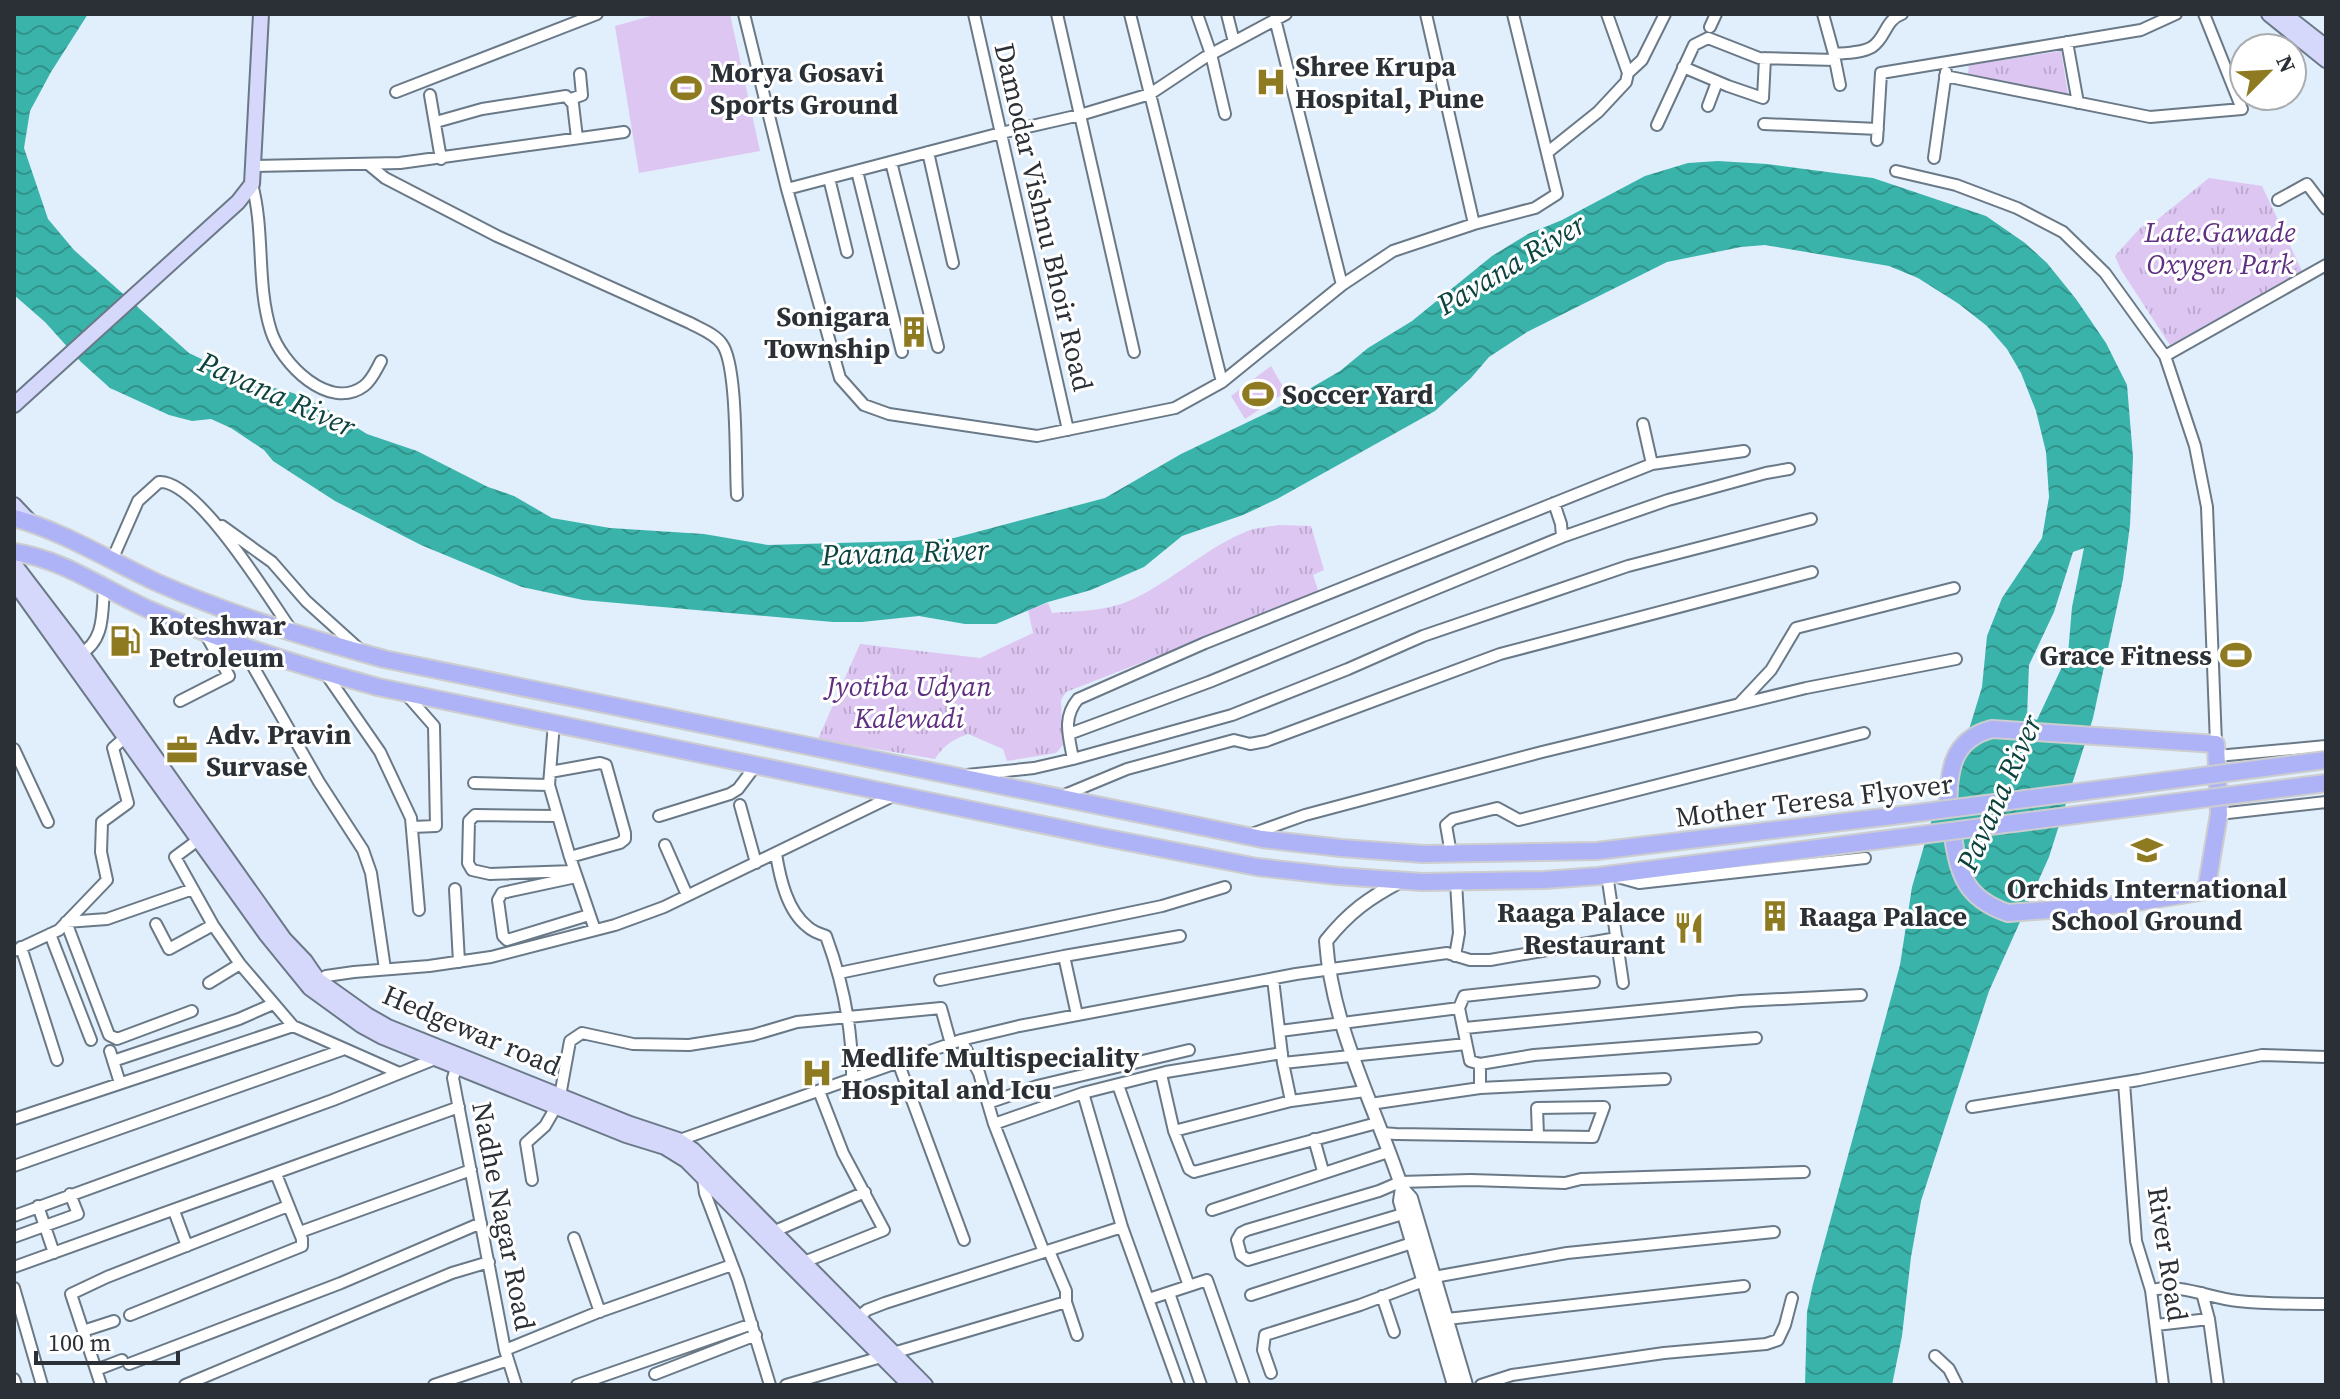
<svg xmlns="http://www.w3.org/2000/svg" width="2340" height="1399" viewBox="0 0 2340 1399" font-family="'Source Serif 4',serif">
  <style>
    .park { fill: url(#park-tufts) }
    .pitch { fill: #ddc6f2 }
    .water { fill: url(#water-waves); fill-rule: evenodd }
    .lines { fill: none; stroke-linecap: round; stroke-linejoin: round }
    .minor-casing { stroke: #6a7987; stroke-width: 14 }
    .tertiary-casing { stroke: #6a7987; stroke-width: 16 }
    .secondary-casing { stroke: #6a7987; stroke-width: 18 }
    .primary-casing { stroke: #cccdcf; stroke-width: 20 }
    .minor { stroke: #fff; stroke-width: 10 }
    .tertiary { stroke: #fff; stroke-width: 12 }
    .secondary { stroke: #d6d8fb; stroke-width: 14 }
    .primary { stroke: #aeb2f7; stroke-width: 16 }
    .primary-bridge-casing { stroke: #cccdcf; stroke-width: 20; stroke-linecap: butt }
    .primary-bridge { stroke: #aeb2f7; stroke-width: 16 }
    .labels { text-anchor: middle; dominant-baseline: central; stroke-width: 6; stroke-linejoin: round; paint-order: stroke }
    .poi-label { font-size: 28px; font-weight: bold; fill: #2a3036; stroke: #fff; text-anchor: start }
    .street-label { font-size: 28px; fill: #2a3036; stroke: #fff }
    .park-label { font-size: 28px; font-style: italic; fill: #5f2f81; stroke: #fff }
    .water-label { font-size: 30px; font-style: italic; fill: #0d433f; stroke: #fff }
  </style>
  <defs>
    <pattern id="park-tufts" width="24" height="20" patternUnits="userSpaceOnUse" patternTransform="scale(2)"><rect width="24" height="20" fill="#ddc6f2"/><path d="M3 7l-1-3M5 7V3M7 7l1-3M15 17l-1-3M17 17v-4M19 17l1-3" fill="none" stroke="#beaad0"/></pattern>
    <pattern id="water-waves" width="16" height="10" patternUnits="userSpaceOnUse" patternTransform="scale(2)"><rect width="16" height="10" fill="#3ab4aa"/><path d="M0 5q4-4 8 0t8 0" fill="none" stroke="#31938b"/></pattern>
  </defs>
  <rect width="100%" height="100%" fill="#e1eefb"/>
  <path class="park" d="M2061,51l7,43 -100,-20 1,-9z
    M2209,178l53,8 40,85 -132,74 -49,-75 -6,-14 26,-29 16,-7z
    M1279,525l32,1 13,44 -11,5 6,18 -253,99 -5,8 2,45 -7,8 -49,8 -4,-12 -35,-15c-15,5 -25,12 -33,25l-117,-20 42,-95 120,14 53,-25 -5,-23 20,-7 4,10c26,-2 55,-2 79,-13 40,-18 72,-50 112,-67 11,-5 24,-6 36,-8z"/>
  <path class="pitch" d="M658,14h72l30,137 -121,22 -24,-147z
    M1271,366l15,26 -41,27 -14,-23z"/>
  <path class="water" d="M14,14h74l-37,58 -21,39 -6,37 24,71 26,31 115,103 56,27 48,13 32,15 42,26 50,17 71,36 26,9 38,22 58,10 94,6 64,11 139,-4 47,-3 151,-40 76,-44 94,-45 65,-38 28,-23 44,-27 80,-65 36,-22 34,-14 83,-44 43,-13 30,-2 49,3 106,14 113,38 39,27 22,20 29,36 30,44 21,42 6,72 -3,68 -7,54 -30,139 -44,139 -60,134 -68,210 -10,56 -9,79 -10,49h-87l2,-73 6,-28 87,-319 12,-78 22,-75 33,-76 15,-49 5,-51 15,-38 40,-60 7,-41 -3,-45 -10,-41 -15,-38 -14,-24 -20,-23 -28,-22 -41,-26 -29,-12 -124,-21 -24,2 -74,15 -140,70 -38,25 -18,21 -36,33 -158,88 -34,16 -61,21 -38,31 -53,23 -43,12 -52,22h-31l-46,-8 -57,6h-29l-250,-22 -61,-13 -101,-42 -86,-44 -62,-40 -9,-11 -33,-22 -20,-9 -19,2 -23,-6 -59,-27 -29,-26 -36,-40 -31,-27zM2084,548l-12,59 -4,47 -31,66 -10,-3 2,-52 25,-53 19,-60z"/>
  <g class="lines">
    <defs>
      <path id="minor" d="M744,14l43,175 53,189 24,27 25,9 148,22 138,-28 47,-26 120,-97 51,-34 81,-27 61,-16 22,-14 -44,-180
        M974,14l94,416
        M1057,14l77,338
        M1130,14l92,368
        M1197,14l14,40 14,60
        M1227,14l7,28
        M1426,14l48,210
        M1607,14l21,59
        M1823,14l11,40
        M1275,19l67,266
        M1710,27l6,-13
        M2067,42l11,61
        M1835,60l5,25
        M1683,67l45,19 35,12 2,-40
        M1945,76l205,41 92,-8 -38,-95
        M396,92l201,-78
        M430,95l11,64
        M571,99l11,-4 -2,-21
        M1708,106l9,-24
        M436,122l46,-13 84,-13 7,8 4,34
        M1764,124l114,5
        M1657,125l37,-80 14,-7 51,20 76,2 -1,-6c12,-1 28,-1 38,-7 14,-9 13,-27 30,-33
        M1877,140l4,-67 260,-43 35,-16
        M928,152l25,111
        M1548,152l50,-40 28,-30 2,-9 14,-13 23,-46
        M1934,158l12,-86
        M891,162l47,185
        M368,164l17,14 112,58 193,87c11,6 25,11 32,21 16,22 13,120 15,151
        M254,166l146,-3 224,-31
        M857,171l45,181
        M1896,171l60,14 61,23 46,24 42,41 60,83 30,90 12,61 9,237
        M829,178l18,74
        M252,184c13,48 4,100 19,147 10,32 58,81 93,55 8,-6 12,-16 17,-25
        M787,189l214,-56 79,-18 70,-21 54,-36 82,-44
        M2278,200l29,-16 19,25
        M2165,356l161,-91
        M1643,424l9,40
        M1554,503l7,21 1,13
        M222,526l50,36 34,39 52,47
        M112,560l26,-59 21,-19c38,-3 111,118 133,149
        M242,647l77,135 44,68 8,23 14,96
        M79,655c26,-14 23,-41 25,-68
        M326,674l54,78 31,66 8,92
        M405,693l29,33 2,100 -24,1
        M180,701l49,-25 -24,-43
        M1740,703l31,-33 25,-42 158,-40
        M554,723l-5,62 21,72 25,73
        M1069,734l140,-52 353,-145 106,-37 98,-27 23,-4
        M14,749l34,73
        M2217,756l109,-10
        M1073,759l159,-44 116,-46 75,-33 205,-70 183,-47
        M550,772l50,-9 6,2 19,68v6l-5,4 -50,14
        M967,775l67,-7 39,-9c-4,-23 -11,-41 5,-60l127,-56 447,-179 92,-13
        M474,783l75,2
        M1062,796l65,-27 107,-29 16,4 16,-3 234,-87 312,-82
        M740,805l16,58
        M2219,814l107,-12
        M557,816l-82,-1 -6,6 -1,42 4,7 18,4 84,-3
        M659,816l71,-22 8,-5 18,-24
        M1249,835l56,-20 237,-63 264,-64 150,-29
        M198,840l-23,17 38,68 27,39 53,62 104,46
        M665,845l22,50
        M776,854c4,24 11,57 32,73 4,4 12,7 18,9 17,46 27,95 26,144
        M1451,854l-5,-29 7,-6 44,-11 22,12 345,-87
        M576,877l-74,16 -4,7 5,36 4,4 82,-25
        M455,889l4,73
        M156,924l13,25 44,-24
        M50,934l41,106
        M21,947l36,113
        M14,951l45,-21 48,-50 -6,-28 1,-30 26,-19 -15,-55 15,-13
        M1455,956l4,-23 -3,-51
        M839,973l323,-67 63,-19
        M1273,979l10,84 8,38
        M940,980l124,-24
        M1594,982l-130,14 -5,12 11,53 10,3 54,-9 222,-17
        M209,983l31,-19
        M1623,983l-16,-109 32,9 226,-25
        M314,984l12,-8 28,-4 75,-6 62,-9 124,-32 49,-18 233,-113
        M192,1011l-75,28 -8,-4 -43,-113 41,-3 86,-30
        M1077,1015l-13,-59 116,-20
        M1465,1028l276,-27 120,-6
        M1280,1031l179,-23
        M961,1040l18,33 15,51 50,128
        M110,1051l10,32
        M113,1061l126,-42 34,-15
        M458,1062l-5,16 52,272 11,35
        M898,1062l66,178
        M1283,1063l183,-19
        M1161,1074l13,57 15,38 5,3 183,-49
        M2124,1083l12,158 15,49 12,95
        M1118,1085l71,201
        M1480,1088v-24
        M1083,1093l39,134 57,158
        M560,1096l10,-55 12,-8 51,11 56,1 64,-10 44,-13 144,-14 10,36
        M988,1103l49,-17 152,-36
        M1370,1104l110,-16 185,-9
        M1972,1107l167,-27 123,-25 64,2
        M14,1119l279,-93
        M994,1124l89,-31 83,-21 116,-19
        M1174,1131l117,-30 74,-10
        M1381,1133l15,1 197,3 11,-30 -67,1 1,28
        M1314,1139l9,32
        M674,1142l287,-102 58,-14 277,-52 151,-21 23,7h20l127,-22
        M14,1166l328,-116
        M703,1178l2,15 33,87 32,105
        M532,1180l-6,-37 19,-17 11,-19
        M38,1206l16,47
        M1212,1210l176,-58
        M174,1211l13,35
        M1403,1214l-155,46 -7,-5 -4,-15 4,-7 6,-3 132,-39 21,-9 71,-2 94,3 16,-4 223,-7
        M14,1216l319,-116 102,-41
        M300,1232l171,-62
        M768,1234l97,-42
        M14,1237l64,-23 -8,-20
        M574,1238l26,74
        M804,1262l80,-32 -41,-77 -24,-62
        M14,1267l445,-160
        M14,1288l28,97
        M2151,1290c30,-7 58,8 87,11 29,3 59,3 88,3
        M1169,1293l32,92
        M2202,1293l7,26 9,66
        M1251,1295l161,-52
        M1382,1296l12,36
        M1149,1299l58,-19 37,105
        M1066,1302l11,33
        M130,1315l172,-69v-7l-26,-65
        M1447,1319l297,-33
        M854,1322l13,-12 18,-7 237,-76
        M2156,1325l53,-6
        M83,1331l31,-10
        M505,1350l91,-37 136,-48
        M893,1353l173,-51v-11l-17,-40
        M1935,1356l14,13 8,16
        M129,1364l212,-81 140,-60
        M96,1370l26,-10
        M1271,1373l-8,-23 2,-15 95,-30 74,-28 133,-24 207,-21
        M655,1374l101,-39
        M14,1379l2,6
        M101,1385l-30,-91 36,-17 181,-71
        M185,1385l267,-112 37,-11
        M434,1385l74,-25
        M577,1385l175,-61
        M786,1385l95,-28
        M1481,1385l31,-10 152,-22 102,-9 12,-4 7,-15 7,-27"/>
      <path id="tertiary" d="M1401,881c-32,17 -52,31 -75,60 6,87 49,165 76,247l9,10 55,187
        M1402,1188l-2,13 54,184"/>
      <path id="secondary" d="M2269,14l57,46
        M2284,14l42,33
        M14,405l224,-203 14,-18 9,-170
        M14,505l17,18
        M14,564l58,76 212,299 21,22 13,19 49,35 21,12 242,97 48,16 15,10 232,235
        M14,582l252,352 44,54 51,37 22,12 243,98 39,12 21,13 224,225"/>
      <path id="primary" d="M14,518c51,14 96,43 144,65 73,32 150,55 226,76l878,180 79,9 82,6 174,-3 312,-37
        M14,552c49,7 91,38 136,58 74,32 150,56 228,77l724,150 155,30 81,9 84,6 122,-2 55,-4 313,-40
        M1948,809c1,-37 2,-69 44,-80l224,15 3,70 -13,77 -80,13 -118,9c-44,-15 -49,-39 -56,-82"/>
    </defs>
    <use href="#minor" class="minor-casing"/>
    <use href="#tertiary" class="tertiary-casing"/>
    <use href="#secondary" class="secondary-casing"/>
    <use href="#primary" class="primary-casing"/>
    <use href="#minor" class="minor"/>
    <use href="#tertiary" class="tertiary"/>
    <use href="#secondary" class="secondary"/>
    <use href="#primary" class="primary"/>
    <defs>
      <path id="primary-bridge" d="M1909,814l417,-54
        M1912,836l414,-53"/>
    </defs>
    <use href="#primary-bridge" class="primary-bridge-casing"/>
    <use href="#primary-bridge" class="primary-bridge"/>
  </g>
  <defs>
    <symbol id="hospital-bare" viewBox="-9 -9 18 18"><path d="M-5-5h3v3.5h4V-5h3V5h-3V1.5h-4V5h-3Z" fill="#8e7b21" stroke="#fff" stroke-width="2.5" paint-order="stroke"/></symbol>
    <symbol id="stadium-bare" viewBox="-9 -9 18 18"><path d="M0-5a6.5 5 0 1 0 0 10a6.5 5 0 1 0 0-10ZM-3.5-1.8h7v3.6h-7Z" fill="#8e7b21" stroke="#fff" stroke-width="2.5" paint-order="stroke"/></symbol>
    <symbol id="building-bare" viewBox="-9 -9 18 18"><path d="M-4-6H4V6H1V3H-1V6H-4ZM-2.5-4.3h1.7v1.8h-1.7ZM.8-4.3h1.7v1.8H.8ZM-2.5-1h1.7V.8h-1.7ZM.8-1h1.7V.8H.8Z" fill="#8e7b21" stroke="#fff" stroke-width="2.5" paint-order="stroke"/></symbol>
    <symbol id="fuel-bare" viewBox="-9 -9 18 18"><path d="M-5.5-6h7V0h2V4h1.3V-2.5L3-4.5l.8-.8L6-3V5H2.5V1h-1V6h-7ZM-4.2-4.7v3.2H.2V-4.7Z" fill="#8e7b21" stroke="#fff" stroke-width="2.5" paint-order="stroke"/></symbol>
    <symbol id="office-bare" viewBox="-9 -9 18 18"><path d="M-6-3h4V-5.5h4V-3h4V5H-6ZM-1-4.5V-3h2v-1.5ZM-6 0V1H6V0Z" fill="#8e7b21" stroke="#fff" stroke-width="2.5" paint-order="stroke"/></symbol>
    <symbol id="school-bare" viewBox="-9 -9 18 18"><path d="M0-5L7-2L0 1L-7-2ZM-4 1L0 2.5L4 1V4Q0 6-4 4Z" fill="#8e7b21" stroke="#fff" stroke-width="2.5" paint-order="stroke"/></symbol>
    <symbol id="restaurant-bare" viewBox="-9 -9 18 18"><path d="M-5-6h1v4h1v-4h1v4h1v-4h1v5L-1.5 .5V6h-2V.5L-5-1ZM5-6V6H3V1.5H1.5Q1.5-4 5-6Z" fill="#8e7b21" stroke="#fff" stroke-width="2.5" paint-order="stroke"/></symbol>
  </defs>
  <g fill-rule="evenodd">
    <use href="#hospital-bare" x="1249" y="60" width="44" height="44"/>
    <use href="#stadium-bare" x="664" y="66" width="44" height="44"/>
    <use href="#building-bare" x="892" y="310" width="44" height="44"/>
    <use href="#stadium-bare" x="1236" y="372" width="44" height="44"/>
    <use href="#fuel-bare" x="103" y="619" width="44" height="44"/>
    <use href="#stadium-bare" x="2214" y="633" width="44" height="44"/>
    <use href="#office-bare" x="160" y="728" width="44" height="44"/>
    <use href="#school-bare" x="2125" y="828" width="44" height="44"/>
    <use href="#building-bare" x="1753" y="894" width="44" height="44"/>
    <use href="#restaurant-bare" x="1667" y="906" width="44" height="44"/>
    <use href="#hospital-bare" x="795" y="1051" width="44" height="44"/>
  </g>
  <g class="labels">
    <g class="poi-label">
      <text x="1295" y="66">Shree Krupa<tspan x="1295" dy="32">Hospital, Pune</tspan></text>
      <text x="710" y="72">Morya Gosavi<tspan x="710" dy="32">Sports Ground</tspan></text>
      <text x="890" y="316" text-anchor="end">Sonigara<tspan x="890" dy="32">Township</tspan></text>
      <text x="1282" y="394">Soccer Yard</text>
      <text x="149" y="625">Koteshwar<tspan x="149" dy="32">Petroleum</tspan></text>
      <text x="2212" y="655" text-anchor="end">Grace Fitness</text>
      <text x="206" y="734">Adv. Pravin<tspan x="206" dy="32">Survase</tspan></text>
      <text x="2147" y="888" text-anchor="middle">Orchids International<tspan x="2147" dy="32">School Ground</tspan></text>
      <text x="1665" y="912" text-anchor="end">Raaga Palace<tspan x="1665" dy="32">Restaurant</tspan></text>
      <text x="1799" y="916">Raaga Palace</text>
      <text x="841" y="1057">Medlife Multispeciality<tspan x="841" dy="32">Hospital and Icu</tspan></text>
    </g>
    <g class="street-label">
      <text transform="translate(1044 217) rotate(77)">Damodar Vishnu Bhoir Road</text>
      <text transform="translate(1814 800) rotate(-7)">Mother Teresa Flyover</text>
      <text transform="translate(472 1030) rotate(23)">Hedgewar road</text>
      <text transform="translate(504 1216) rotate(79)">Nadhe Nagar Road</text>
      <text transform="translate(2168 1254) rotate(81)">River Road</text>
    </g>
    <g class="park-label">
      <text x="2220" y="232">Late.Gawade<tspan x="2220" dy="32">Oxygen Park</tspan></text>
      <text x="909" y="686">Jyotiba Udyan<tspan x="909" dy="32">Kalewadi</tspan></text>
    </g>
    <g class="water-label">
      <text transform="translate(1511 264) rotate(-31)">Pavana River</text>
      <text transform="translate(277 394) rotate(24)">Pavana River</text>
      <text transform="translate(905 552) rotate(-2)">Pavana River</text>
      <text transform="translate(1999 793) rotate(-66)">Pavana River</text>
    </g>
  </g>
  <rect width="2340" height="1399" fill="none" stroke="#2a3036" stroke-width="32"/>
  <g transform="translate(2268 72) rotate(66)"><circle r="38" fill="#ffffff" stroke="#aaacaf" stroke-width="2"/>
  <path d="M0-6L14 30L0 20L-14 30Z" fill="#8e7b21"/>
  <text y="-12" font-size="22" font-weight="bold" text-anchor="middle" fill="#2a3036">N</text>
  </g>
  <path d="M36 1351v12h142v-12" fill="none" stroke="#2a3036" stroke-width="4"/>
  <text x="48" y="1351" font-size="24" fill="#2a3036" stroke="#ffffff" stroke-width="6" paint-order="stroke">100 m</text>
</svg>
